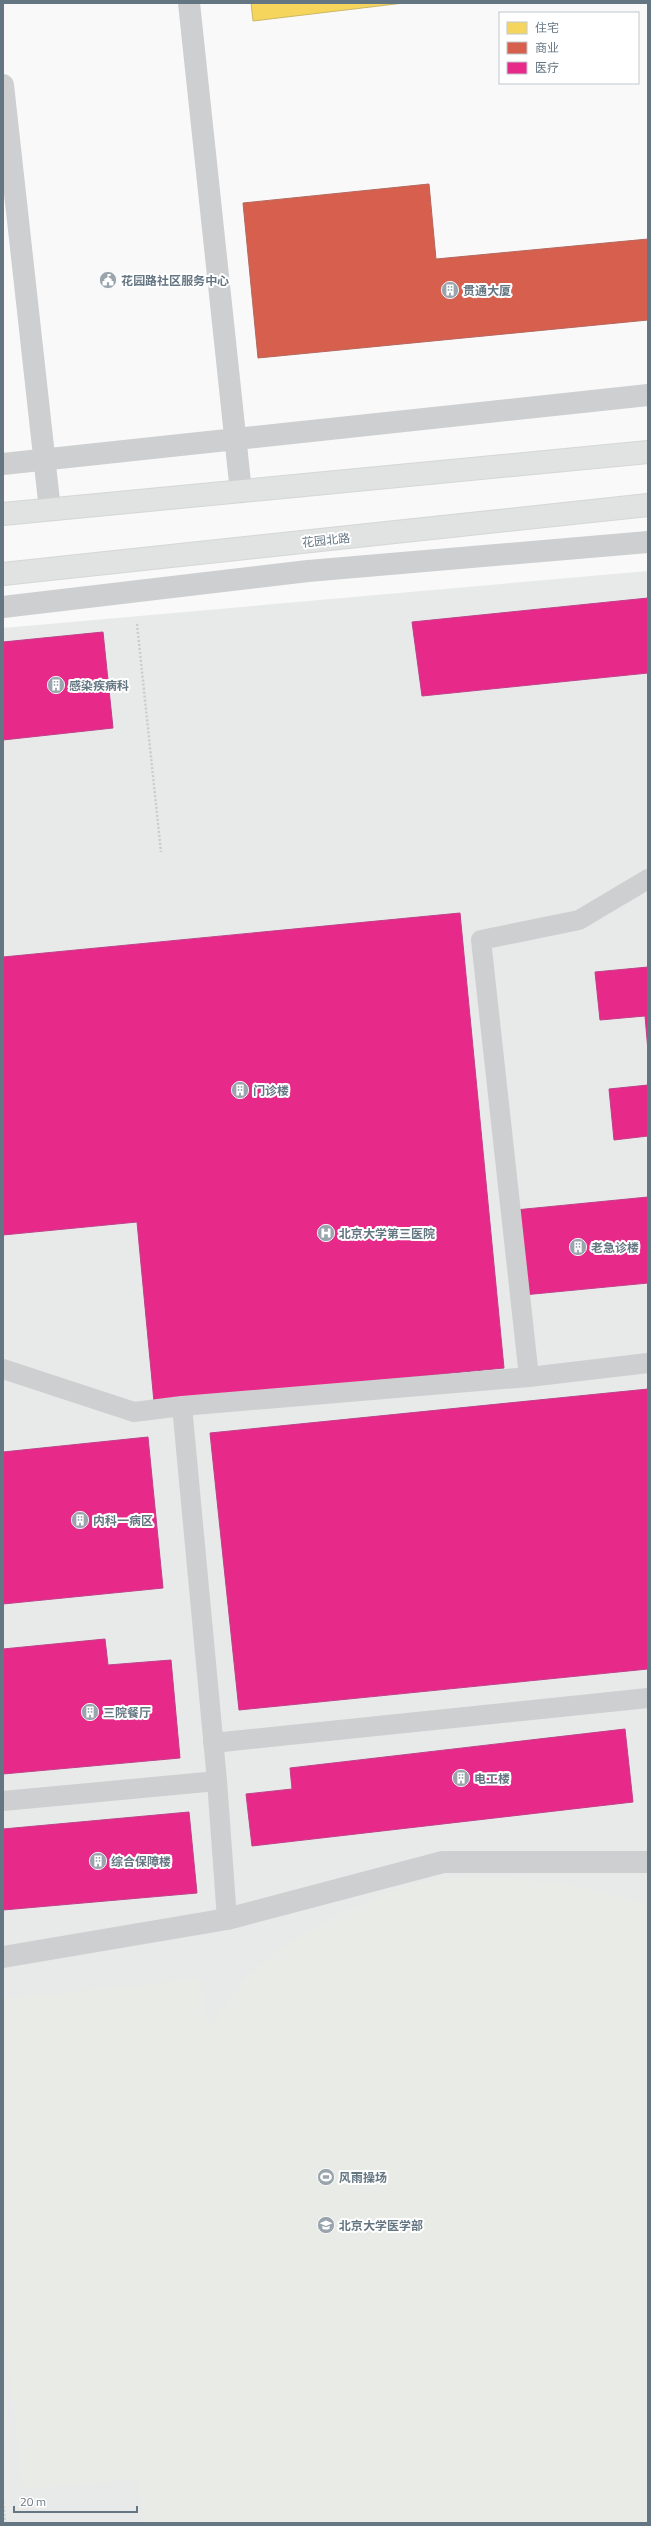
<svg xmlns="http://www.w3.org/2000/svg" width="651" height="2526" viewBox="0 0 651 2526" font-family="'Titillium Web','Noto Sans SC',sans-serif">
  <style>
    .built { fill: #e8e9e9 }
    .green { fill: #e8ebe6 }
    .homes { fill: #f6d55c; stroke: #cab868 }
    .shops { fill: #d6604d; stroke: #b4675d }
    .health { fill: #e7298a; stroke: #c04088 }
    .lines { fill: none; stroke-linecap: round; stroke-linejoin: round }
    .secondary-casing { stroke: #d5d6d7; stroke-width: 24 }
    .path { stroke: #cbcccd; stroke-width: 2.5; stroke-dasharray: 2 2; stroke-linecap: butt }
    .lane { stroke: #cecfd0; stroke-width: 20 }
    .street { stroke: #cecfd0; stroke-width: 22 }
    .secondary { stroke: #e1e2e2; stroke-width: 22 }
    .labels { text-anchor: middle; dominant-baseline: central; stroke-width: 4; stroke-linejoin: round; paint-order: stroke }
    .poi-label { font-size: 12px; font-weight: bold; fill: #657683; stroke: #fff; text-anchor: start }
    .street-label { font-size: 12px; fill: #657683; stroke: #fff }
  </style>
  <rect width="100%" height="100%" fill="#f9f9f9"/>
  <path class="built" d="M648,571v1952h-645v-1895z"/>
  <path class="green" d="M507,1878c49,4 95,11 141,28v617h-504l-5,-44 -116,11 -20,-164v-327l197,-20 9,49c13,-20 27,-40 45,-57 42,-39 121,-80 177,-91 24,-4 52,-1 76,-2z"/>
  <path class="homes" d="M251,3h153l-151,18z"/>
  <path class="shops" d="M429,184l7,75 212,-20v81l-390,38 -15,-155z"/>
  <path class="health" d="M648,598v75l-226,23 -10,-74z
    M103,632l10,96 -110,12v-98z
    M460,913l44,455 -350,34 -17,-180 -134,13v-278z
    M648,967v84l-3,-35 -45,4 -5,-48z
    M648,1085v51l-34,4 -5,-51z
    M648,1197v86l-135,13 -8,-85z
    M648,1389v280l-409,41 -29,-277z
    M148,1437l15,151 -160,16v-152z
    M105,1639l3,26 63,-5 9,98 -177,16v-125z
    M625,1729l8,73 -381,44 -6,-52 46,-5 -2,-21z
    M189,1812l8,81 -194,17v-81z"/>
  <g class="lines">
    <defs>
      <path id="secondary" d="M3,514l645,-62
        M3,574l645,-69"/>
    </defs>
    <use href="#secondary" class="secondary-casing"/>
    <path class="path" d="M137,624l24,228
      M3,2502l2,21"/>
    <path class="lane" d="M3,1369l131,43 48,-6 35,375
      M529,1377l119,-14
      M182,1406l347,-29 -48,-437 98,-20 69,-41
      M213,1743l435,-45
      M3,1801l214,-20 10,138"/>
    <path class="street" d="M189,3l52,489
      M3,85l47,425
      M3,464l645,-69
      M3,607l305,-36 340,-29
      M3,1957l224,-38 216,-57h205"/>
    <use href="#secondary" class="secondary"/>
  </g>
  <defs>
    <symbol id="civic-disc" viewBox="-11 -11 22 22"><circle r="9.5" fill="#99a4ac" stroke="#fff"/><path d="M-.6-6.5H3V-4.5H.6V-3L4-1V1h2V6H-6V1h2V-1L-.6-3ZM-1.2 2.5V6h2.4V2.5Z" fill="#fff"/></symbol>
    <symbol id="building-disc" viewBox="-11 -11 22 22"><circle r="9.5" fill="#99a4ac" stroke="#fff"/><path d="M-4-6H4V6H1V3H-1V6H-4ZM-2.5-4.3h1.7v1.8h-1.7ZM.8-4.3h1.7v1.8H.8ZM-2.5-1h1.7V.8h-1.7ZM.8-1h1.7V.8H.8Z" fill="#fff"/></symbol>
    <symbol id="hospital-disc" viewBox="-11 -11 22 22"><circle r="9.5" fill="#99a4ac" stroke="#fff"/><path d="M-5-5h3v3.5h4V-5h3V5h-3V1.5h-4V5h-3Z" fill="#fff"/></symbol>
    <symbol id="stadium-disc" viewBox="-11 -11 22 22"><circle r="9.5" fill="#99a4ac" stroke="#fff"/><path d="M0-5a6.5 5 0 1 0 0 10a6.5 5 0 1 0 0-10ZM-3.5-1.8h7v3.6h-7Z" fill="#fff"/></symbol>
    <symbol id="university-disc" viewBox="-11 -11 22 22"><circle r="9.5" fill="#99a4ac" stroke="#fff"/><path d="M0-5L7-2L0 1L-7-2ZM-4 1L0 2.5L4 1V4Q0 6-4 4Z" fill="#fff"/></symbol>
  </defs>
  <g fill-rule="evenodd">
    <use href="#civic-disc" x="98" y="270" width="20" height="20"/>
    <use href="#building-disc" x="440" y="280" width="20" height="20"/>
    <use href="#building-disc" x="46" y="675" width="20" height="20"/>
    <use href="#building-disc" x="230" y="1080" width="20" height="20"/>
    <use href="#hospital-disc" x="316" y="1223" width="20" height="20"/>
    <use href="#building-disc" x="568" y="1237" width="20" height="20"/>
    <use href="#building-disc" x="70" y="1510" width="20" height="20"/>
    <use href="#building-disc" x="80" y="1702" width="20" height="20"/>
    <use href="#building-disc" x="451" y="1768" width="20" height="20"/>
    <use href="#building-disc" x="88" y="1851" width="20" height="20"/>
    <use href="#stadium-disc" x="316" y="2167" width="20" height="20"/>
    <use href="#university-disc" x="316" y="2215" width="20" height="20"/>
  </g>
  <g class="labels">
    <g class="poi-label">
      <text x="121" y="280">花园路社区服务中心</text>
      <text x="463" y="290">贯通大厦</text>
      <text x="69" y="685">感染疾病科</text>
      <text x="253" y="1090">门诊楼</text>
      <text x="339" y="1233">北京大学第三医院</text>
      <text x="591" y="1247">老急诊楼</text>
      <text x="93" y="1520">内科一病区</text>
      <text x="103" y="1712">三院餐厅</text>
      <text x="474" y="1778">电工楼</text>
      <text x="111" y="1861">综合保障楼</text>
      <text x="339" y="2177">风雨操场</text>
      <text x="339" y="2225">北京大学医学部</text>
    </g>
    <g class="street-label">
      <text transform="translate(326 540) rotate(-6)">花园北路</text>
    </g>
  </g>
  <rect width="651" height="2526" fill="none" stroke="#657683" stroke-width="8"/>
  <rect x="499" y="12" width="140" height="72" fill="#ffffff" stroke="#c1c8cd"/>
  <rect x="507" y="22" width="20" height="12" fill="#f6d55c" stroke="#c1c8cd"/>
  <text x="535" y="32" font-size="12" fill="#657683">住宅</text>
  <rect x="507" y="42" width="20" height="12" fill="#d6604d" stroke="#c1c8cd"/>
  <text x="535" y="52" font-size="12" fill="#657683">商业</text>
  <rect x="507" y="62" width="20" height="12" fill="#e7298a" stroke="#c1c8cd"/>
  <text x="535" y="72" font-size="12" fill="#657683">医疗</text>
  <path d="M14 2506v6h123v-6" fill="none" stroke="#657683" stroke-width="2"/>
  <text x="20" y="2506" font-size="12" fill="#657683" stroke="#ffffff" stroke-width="3" paint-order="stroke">20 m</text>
</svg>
